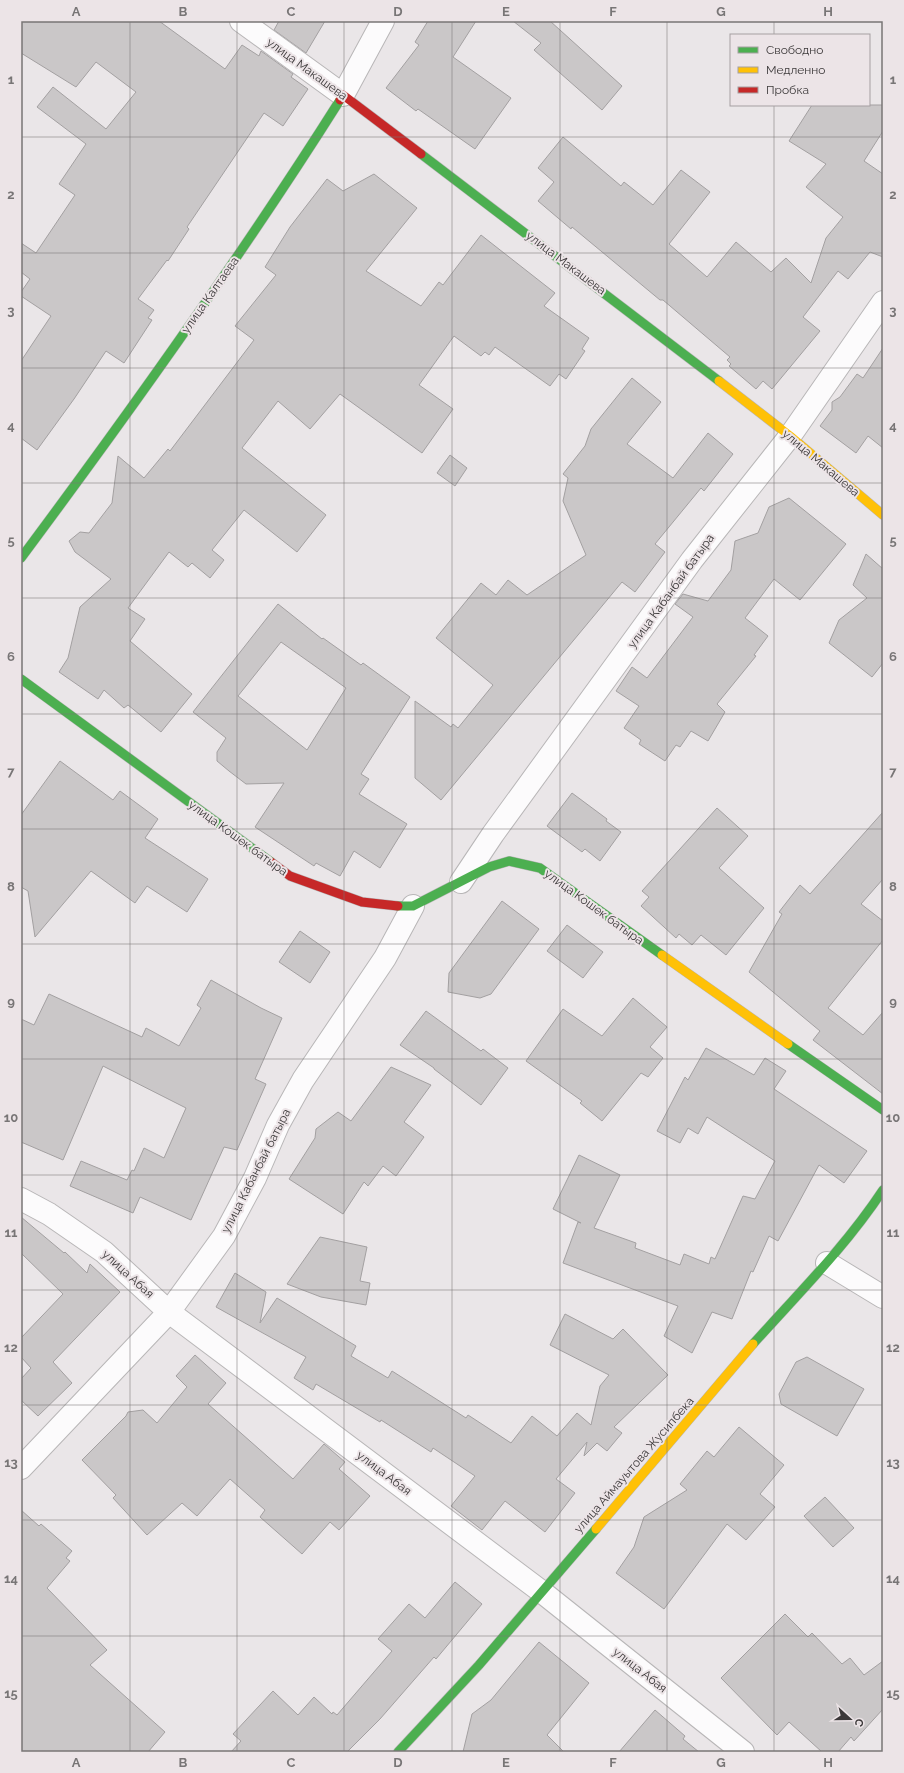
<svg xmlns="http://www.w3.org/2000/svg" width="904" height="1773" viewBox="0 0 904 1773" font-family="Raleway,sans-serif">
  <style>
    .building { fill: #cac7c8; stroke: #a3a0a1; fill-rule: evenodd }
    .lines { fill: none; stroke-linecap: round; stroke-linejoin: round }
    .street-casing { stroke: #b8b6b7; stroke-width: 24 }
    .fast-casing { stroke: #b8b6b7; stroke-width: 10 }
    .slow-casing { stroke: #b8b6b7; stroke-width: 10 }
    .jam-casing { stroke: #b8b6b7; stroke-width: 10 }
    .street { stroke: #fcfbfc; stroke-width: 22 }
    .fast { stroke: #4caf50; stroke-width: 9 }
    .slow { stroke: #ffc107; stroke-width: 9 }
    .jam { stroke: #c62828; stroke-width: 9 }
    .grid { fill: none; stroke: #787576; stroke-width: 1; stroke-opacity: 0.55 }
    .labels { text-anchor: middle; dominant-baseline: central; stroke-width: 4; stroke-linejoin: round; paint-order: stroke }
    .street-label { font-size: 12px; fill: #3b3839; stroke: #ece4e7 }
    .neatline { fill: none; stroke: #787576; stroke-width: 1.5 }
    .grid-label { font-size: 13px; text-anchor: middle; font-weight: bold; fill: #787576 }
  </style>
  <rect width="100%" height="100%" fill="#eae6e8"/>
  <path class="building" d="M21,21h138l66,48 17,-24 17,11 2,-5 32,23 -2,3 17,12 -25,37 -19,-13 -77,114 2,2 -21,32 -1,-1 -29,39 16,11 -6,8 4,2 -28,43 -18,-12 -32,48 -37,51 -16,-12v-77l30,-45 -30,-20v-4l9,-13 -9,-7v-29l15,10 39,-58 -16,-11 27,-40 -49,-37 16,-20 53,42 30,-37 -40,-30 -20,25 -55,-34z
    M279,21h46l-19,32 -32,-23z
    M428,21h48l-23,36 58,41 -36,51 -57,-40 -2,2 -30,-23 33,-43 -4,-3z
    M513,21h37l72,65 -20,24 -68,-60 7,-7z
    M812,105h71v26l-19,30 19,13v83l-13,-5 -22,27 -10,-8 -35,46 17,14 -48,58 -9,-8 -7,8 -27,-23 2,-2 -4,-4 3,-3 -67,-57h-3l-88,-73 -1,2 -33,-28 16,-19 -16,-14 25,-31 58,49 3,-4 29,23 28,-35 29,22 -41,52 38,33 29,-35 35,30 15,-14 25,25 15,-45 17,-21 -37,-30 20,-23 -37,-23z
    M374,174l43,34 -51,63 55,35 18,-24 4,3 38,-50 74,58 -11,13 45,32 -7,11 3,2 -19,28 -7,-5 -9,12 -55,-39 -6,8 -4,-3 -4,4 -27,-20 -35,49 34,24 -31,44 -82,-59 -30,35 -32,-28 -36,47 84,67 -29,37 -53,-42 -32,40 12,10 -14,18 -18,-15 -4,4 -19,-15 -41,56 17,11 -15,22 62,53 -31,38 -33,-27 -4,3 -20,-18 -6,9 -39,-27 9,-14 12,-51 31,-28 -36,-27 -6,-11 11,-9 9,1 23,-30 6,-47 26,22 24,-29 2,2 84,-111 -19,-14 41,-51 -11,-8 25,-40 37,-48 16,12z
    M883,348v100l-15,-12 -12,17 -36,-27 12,-16v-8l8,-5 17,-23 6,4z
    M632,378l29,24 -34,42 46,34 35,-45 25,21 -29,37 -3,-3 -46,56 10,8 -30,40 -13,-10 -181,218 -26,-22v-77l36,26 2,-3 5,4 35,-43 -57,-47 45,-55 15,12 12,-15 19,15 59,-40 -23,-54 5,-23 -5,-4 22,-28 6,-17z
    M450,455l17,13 -12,18 -18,-13z
    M789,498l57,46 -46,56 -26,-21 -29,39 23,18 -14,19 2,1 -39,48 8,8 -17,29 -17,-10 -11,16 -4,-2 -11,16 -26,-17 2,-4 -17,-12 15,-22 -23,-15 16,-24 15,11 46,-61 -18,-13 8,-10 25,7 23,-31 4,-29 23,-8 11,-26z
    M866,554l17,15v94l-11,14 -43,-34 10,-23 28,-22 -14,-13z
    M278,604l44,35 1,-1 38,27 2,-2 47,34 -49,77 8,5 -10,15 48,30 -27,44 -26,-17 -14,25 -24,-13 -2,3 -59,-39 29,-44 -38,1 -17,-13 -12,-10v-9l9,-14 -33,-26zM281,642l65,46 -39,62 -69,-54z
    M60,761l53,39 7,-9 38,28 -13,19 63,41 -21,33 -40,-26 -12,17 -44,-32 -56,66 -7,-46 -7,-4v-72z
    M572,793l35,26 -1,2 15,11 -21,29 -15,-12 -3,3 -35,-26z
    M717,808l31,28 -29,32 45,40 -38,47 -25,-20 -9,10 -13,-11 -3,4 -35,-32 8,-9 -7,-6z
    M883,812v67l-22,25 22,17v19l-55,68 35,27 20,-23v82l-70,-54 7,-9 -71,-59 33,-58 -3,-2 21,-27 10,9z
    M502,901l37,28 -48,65 -11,4 -32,-6 1,-19z
    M567,925l36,27 -20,26 -36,-27z
    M300,931l30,21 -20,31 -31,-21z
    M211,980l50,28 21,10 -27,61 11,5 -29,66 -13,-3 -33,73 -51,-23 -7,16 -63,-27 11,-25 46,19 5,-10 2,1 10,-23 20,10 22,-50 -83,-42 -40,94 -42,-18v-123l13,6 15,-31 93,43 4,-9 33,18 22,-38 -4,-3z
    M633,998l34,29 -17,20 13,11 -15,19 -7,-4 -39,48 -22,-18 2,-2 -56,-40 37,-52 39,27z
    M426,1011l55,40 2,-2 25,19 -27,37 -47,-36v-1l-34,-23z
    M706,1048l48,27 11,-17 21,13 -12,18 93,62 -23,32 -25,-18 -41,76 -9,-5 -16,36 -2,-1 -19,48 -20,-7 -20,41 -28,-17 14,-30 -115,-43 15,-41 3,1 -28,-14 26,-54 41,20 -26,53 42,15 -1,5 45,17 4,-11 25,10 2,-7 4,2 28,-63 12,3 20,-38 -68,-44 -9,17 -10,-6 -8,15 -23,-12 28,-54 3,3z
    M391,1067l40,18 -27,37 20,15 -28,39 -13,-10 -15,20 -4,-4 -21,32 -54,-35 26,-41 1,-9 22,-17 13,9z
    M21,1217l43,36 1,-1 22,21 3,-9 30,28 -67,70 19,21 -34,33 -17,-16v-21l10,-11 -10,-11v-19l42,-44 -42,-41z
    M320,1237l47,10 -7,34 10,2 -4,22 -45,-8 -34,-13z
    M235,1273l31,19 -6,31 17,-25 79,48 -5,10 37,22 4,-7 74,47 2,-3 43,28 21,-27 25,20 20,-23 14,12 9,-39 9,-11 -59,-30 15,-31 48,25 10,-10 45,46 -54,52 8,6 -15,18 -10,-8 -13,13 3,-14 -31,37 19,14 -30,39 -40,-31 -23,29 -31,-24 24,-30 -42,-28 -2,4 -50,-32 -1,2 -64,-38 -3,6 -19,-12 12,-21 -90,-50z
    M195,1355l31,28 -18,21 85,75 31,-35 21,18 -6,7 31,27 -31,34 -9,-8 -28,32 -42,-37 5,-7 -35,-31 -33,37 -15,-13 -35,32 -34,-37 3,-3 -34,-35 44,-44 2,-4 15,-2 14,13 30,-36 -11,-11z
    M807,1357l57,32 -27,47 -56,-32 -2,-10 17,-32z
    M739,1427l45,38 -24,29 15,13 -29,33 -19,-16 -63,85 -48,-36 18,-26 10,-30 43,-27 -7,-6 27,-33 7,6z
    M825,1497l29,31 -21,19 -29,-31z
    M21,1510l18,16 2,-2 31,27 -6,7 4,3 -23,27 60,62 -17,15 75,67 -17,20h-127z
    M455,1582l27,22 -46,55 -2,-2 -54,62 -33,33h-116l10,-11 -8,-7 40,-43 25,24 16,-18 18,17 1,-2 4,3 55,-64 -14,-12 31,-35 16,14z
    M785,1614l23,23 4,-4 30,31 8,-6 14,17 19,-14v48l-29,32 -3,-4 -13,15h-16l-33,-30 -12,13 -56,-57z
    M539,1642l50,41 -42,52 17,17h-101l9,-38 19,-14z
    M655,1710l30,26 -2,3 16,13h-80z"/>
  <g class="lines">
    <defs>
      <path id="street" d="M241,21l102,74 40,-74
        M461,882l32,-48 199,-274 98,-124 93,-134
        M21,1199l28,15 55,38 65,60 373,280 201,160
        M827,1263l56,34
        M21,1468l148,-156 55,-76 31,-58 23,-53 25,-45 82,-122 28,-52"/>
      <path id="fast" d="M421,154l298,227
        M21,558c111,-149 220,-301 319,-458
        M21,679l250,183
        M398,906h15l76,-39 20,-6 31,7 122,87
        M788,1044l95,66
        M753,1344c45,-50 93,-98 130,-154
        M398,1752l81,-87 117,-136"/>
      <path id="slow" d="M719,381l71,55 93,79
        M662,955l126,89
        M596,1529l157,-185"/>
      <path id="jam" d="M340,100l3,-5 78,59
        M271,862l19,14 72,26 36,4"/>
    </defs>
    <use href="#street" class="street-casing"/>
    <use href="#fast" class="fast-casing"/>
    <use href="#slow" class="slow-casing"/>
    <use href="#jam" class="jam-casing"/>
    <use href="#street" class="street"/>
    <use href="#fast" class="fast"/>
    <use href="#slow" class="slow"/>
    <use href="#jam" class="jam"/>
  </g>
  <path class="grid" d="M130,21v1731M237,21v1731M344,21v1731M452,21v1731M560,21v1731M667,21v1731M774,21v14M774,105v1647M21,137h862M21,253h862M21,368h862M21,483h862M21,598h862M21,714h862M21,829h862M21,944h862M21,1059h862M21,1175h862M21,1290h862M21,1405h862M21,1520h862M21,1636h862"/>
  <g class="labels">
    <g class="street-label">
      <text transform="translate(307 69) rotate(36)">улица Макашева</text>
      <text transform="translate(566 263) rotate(37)">улица Макашева</text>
      <text transform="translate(210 295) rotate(-55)">улица Калтаева</text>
      <text transform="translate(821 463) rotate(40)">улица Макашева</text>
      <text transform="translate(671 591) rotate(-54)">улица Кабанбай батыра</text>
      <text transform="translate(238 838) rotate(36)">улица Кошек батыра</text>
      <text transform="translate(594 907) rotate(36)">улица Кошек батыра</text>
      <text transform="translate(256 1171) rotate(-63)">улица Кабанбай батыра</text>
      <text transform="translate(128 1274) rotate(42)">улица Абая</text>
      <text transform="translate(634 1465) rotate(-49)">улица Аймауытова Жусипбека</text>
      <text transform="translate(384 1473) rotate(37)">улица Абая</text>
      <text transform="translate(640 1670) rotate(38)">улица Абая</text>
    </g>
  </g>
  <rect width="904" height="1773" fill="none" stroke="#ece4e7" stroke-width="44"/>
  <rect x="730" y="34" width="140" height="72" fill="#ece4e7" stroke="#a59fa1"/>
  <rect x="738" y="47" width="20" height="6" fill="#4caf50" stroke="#a59fa1"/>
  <text x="766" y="54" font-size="12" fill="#3b3839">Свободно</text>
  <rect x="738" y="67" width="20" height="6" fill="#ffc107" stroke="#a59fa1"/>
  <text x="766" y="74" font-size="12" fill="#3b3839">Медленно</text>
  <rect x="738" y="87" width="20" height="6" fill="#c62828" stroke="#a59fa1"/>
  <text x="766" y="94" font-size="12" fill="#3b3839">Пробка</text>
  <g transform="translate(850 1719) rotate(111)" stroke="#ece4e7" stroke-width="3" paint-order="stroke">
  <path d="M0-3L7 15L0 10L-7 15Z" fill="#3b3839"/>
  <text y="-6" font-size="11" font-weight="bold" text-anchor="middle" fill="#3b3839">С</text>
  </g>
  <rect x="22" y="22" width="860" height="1729" class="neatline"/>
  <g class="grid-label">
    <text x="76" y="16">A</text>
    <text x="183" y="16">B</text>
    <text x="291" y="16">C</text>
    <text x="398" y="16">D</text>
    <text x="506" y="16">E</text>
    <text x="613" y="16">F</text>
    <text x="721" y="16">G</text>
    <text x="828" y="16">H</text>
    <text x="11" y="84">1</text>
    <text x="893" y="84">1</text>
    <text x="11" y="199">2</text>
    <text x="893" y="199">2</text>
    <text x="11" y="315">3</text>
    <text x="893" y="315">3</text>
    <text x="11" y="430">4</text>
    <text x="893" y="430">4</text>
    <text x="11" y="545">5</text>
    <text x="893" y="545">5</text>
    <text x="11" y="661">6</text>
    <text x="893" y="661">6</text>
    <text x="11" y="776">7</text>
    <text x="893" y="776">7</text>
    <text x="11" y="891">8</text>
    <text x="893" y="891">8</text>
    <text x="11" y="1006">9</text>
    <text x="893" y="1006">9</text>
    <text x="11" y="1122">10</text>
    <text x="893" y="1122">10</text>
    <text x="11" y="1237">11</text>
    <text x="893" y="1237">11</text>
    <text x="11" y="1352">12</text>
    <text x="893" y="1352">12</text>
    <text x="11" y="1467">13</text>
    <text x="893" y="1467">13</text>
    <text x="11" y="1583">14</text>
    <text x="893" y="1583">14</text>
    <text x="11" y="1698">15</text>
    <text x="893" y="1698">15</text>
    <text x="76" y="1767">A</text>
    <text x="183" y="1767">B</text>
    <text x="291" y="1767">C</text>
    <text x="398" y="1767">D</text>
    <text x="506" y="1767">E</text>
    <text x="613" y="1767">F</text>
    <text x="721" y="1767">G</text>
    <text x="828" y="1767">H</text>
  </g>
</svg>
